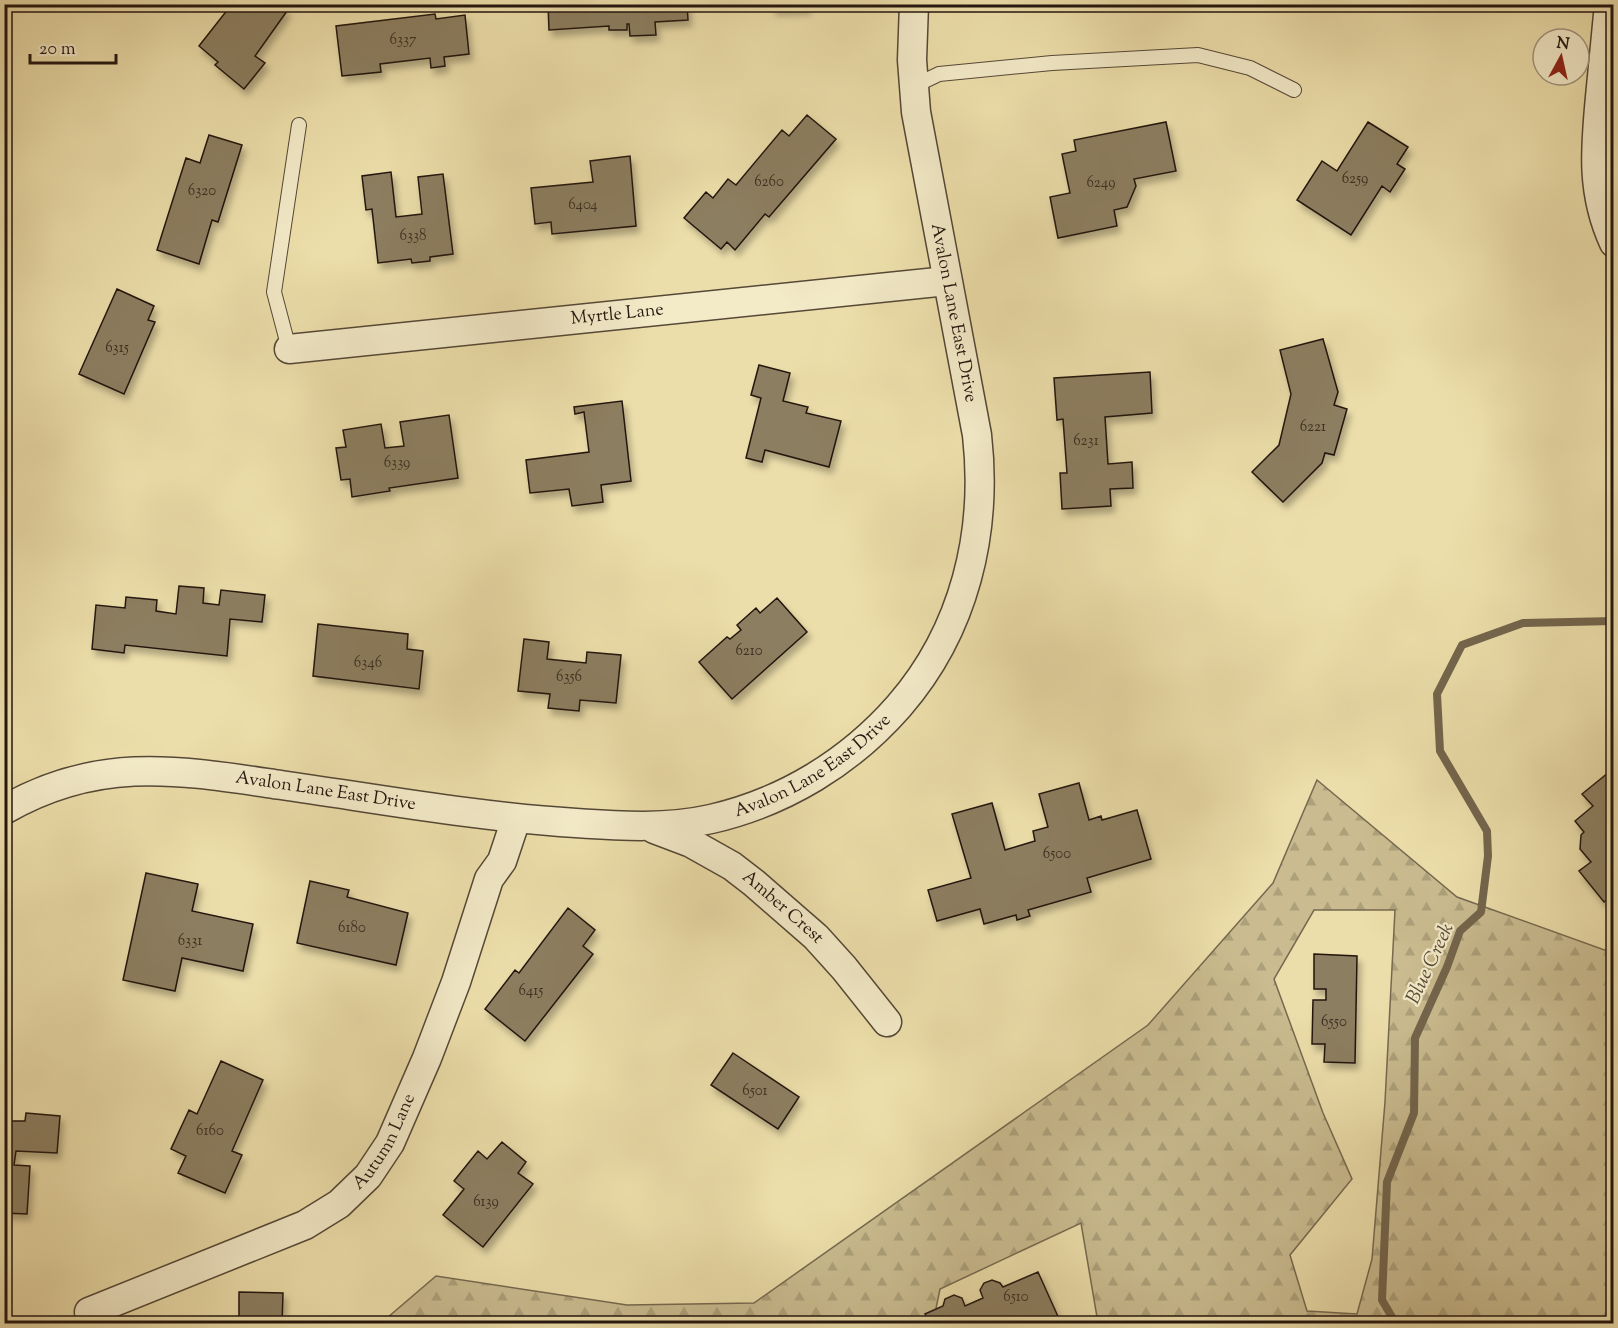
<svg xmlns="http://www.w3.org/2000/svg" width="1618" height="1328" viewBox="0 0 1618 1328" font-family="'Sorts Mill Goudy',serif">
  <style>
    .forest { fill: url(#forest-firs); stroke: #766950; stroke-width: 1.5; fill-rule: evenodd }
    .lines { fill: none; stroke-linecap: round; stroke-linejoin: round }
    .stream { stroke: #73654c; stroke-width: 8 }
    .building { fill: #8c7e60; stroke: #23160f; stroke-width: 1.5; filter: url(#shadow) }
    .lane-casing { stroke: #554836; stroke-width: 16 }
    .street-casing { stroke: #554836; stroke-width: 31 }
    .lane { stroke: #f3eac8; stroke-width: 14 }
    .street { stroke: #f3eac8; stroke-width: 28 }
    .labels { text-anchor: middle; dominant-baseline: central; stroke-width: 4.5; stroke-linejoin: round; paint-order: stroke }
    .number-label { font-size: 15px; fill: #3d3023 }
    .street-label { font-size: 18px; fill: #23160f; stroke: #f3eac8 }
    .water-label { font-size: 20px; font-style: italic; fill: #584b38; stroke: #f3eac8 }
  </style>
  <defs>
    <pattern id="forest-firs" width="22" height="20" patternUnits="userSpaceOnUse" patternTransform="scale(1.5)"><rect width="22" height="20" fill="#cabc90"/><path d="M5 1l3.5 6h-7zM16 11l3.5 6h-7z" fill="#ada17b"/></pattern>
    <filter id="shadow"><feDropShadow dx="3.5" dy="6" stdDeviation="3" flood-color="#0004"/></filter>
  </defs>
  <rect width="100%" height="100%" fill="#ecdeaa"/>
  <filter id="stains"><feTurbulence type="fractalNoise" baseFrequency=".00333" numOctaves="4"/><feColorMatrix values="0 0 0 0 .2 0 0 0 0 .09 0 0 0 0 .02 0 0 0 .5 -.17"/></filter>
  <radialGradient id="worn" r=".72"><stop offset=".6" stop-color="#630" stop-opacity="0"/><stop offset="1" stop-color="#630" stop-opacity=".3"/></radialGradient>
  <path class="forest" d="M1317,780l140,117 156,56v368l-11,3 -504,-1 -17,-100 -141,66 -7,34 -553,1 56,-48 191,29 127,-2 394,-278 125,-142zM1314,910h81l-10,192 -13,157 -15,55 -50,-3 -17,-56 62,-76 -29,-66 -49,-134z"/>
  <g class="lines">
    <path class="stream" d="M1396,1324l-14,-24 5,-118 27,-69 1,-75 32,-71 13,-36 21,-19 7,-56 -1,-25 -47,-80 -3,-57 25,-49 61,-22 91,-2"/>
  </g>
  <path class="building" d="M232,4h47l8,7 -32,45 10,7 -21,26 -29,-24 3,-3 -19,-16z
    M548,4h139l1,16 -33,2 1,13 -26,1 -1,-12h-2v6h-18v-4l-60,4z
    M772,4h35v4l-34,1z
    M435,14l1,5 29,-4 4,39 -25,3 1,9 -14,2 -1,-10 -50,6 1,8 -39,4 -6,-50z
    M807,115l29,24 -67,78 -4,-3 -30,36 -8,-8 -6,7 -37,-31 22,-26 7,6 15,-19 8,6 46,-55 7,6z
    M1166,122l10,49 -42,8 2,7 -9,21 -13,3 3,16 -59,12 -8,-41 20,-4 -8,-39 14,-3 -2,-11z
    M1368,122l40,25 -11,17 8,5 -15,23 -8,-6 -31,49 -54,-35 25,-39 15,10z
    M209,135l33,10 -24,77 -6,-2 -13,44 -42,-14 29,-92 14,5z
    M630,156l6,70 -84,8 -1,-12 -16,2 -4,-36 62,-6 -3,-21z
    M391,172l5,45 26,-3 -4,-37 25,-3 10,80 -23,3v4l-18,2 -1,-4 -33,4 -6,-54 -6,1 -4,-34z
    M117,289l37,17 -6,14 7,2 -31,72 -45,-20z
    M1323,339l15,53 -4,13 13,4 -13,46 -9,-2 -3,10 -39,39 -31,-30 27,-27 12,-51 -11,-44z
    M759,365l31,8 -7,28 25,6 -2,6 35,8 -12,46 -64,-17 -3,12 -16,-4 15,-60 -10,-3z
    M1150,372l2,41 -47,4 3,47 24,-2 1,26 -23,1 1,17 -49,3 -2,-36h7l-4,-54 -6,1 -3,-42z
    M622,401l9,80 -30,4 2,17 -31,4 -3,-17 -39,4 -4,-33 63,-8 -5,-40 -9,2 -1,-7z
    M449,415l9,63 -69,10 1,3 -38,6 -2,-18 -9,1 -5,-32 10,-1 -3,-17 38,-6 4,24 19,-2 -4,-24z
    M179,586l25,2 -1,15 16,2 2,-15 44,5 -3,27 -32,-3 -3,37 -102,-11 -1,8 -32,-4 4,-44 29,3 1,-11 31,3 -1,11 20,3z
    M777,598l30,34 -75,67 -33,-37 28,-25 3,2 11,-9 -4,-5 19,-17 4,5z
    M318,624l90,10 -1,15 16,2 -4,38 -106,-13z
    M524,639l25,3 -2,17 39,4 1,-11 34,3 -5,48 -36,-3 -1,11 -31,-3 2,-14 -32,-3z
    M1614,772v122l-10,8 -25,-31 12,-9 -11,-13 1,-14 3,-3 -9,-11 18,-15 -11,-12 26,-21 1,2z
    M1079,783l10,37 12,-4 1,4 35,-10 14,49 -64,19 4,14 -63,18 2,6 -13,4 -1,-5 -32,9 -4,-15 -43,12 -9,-31 43,-12 -19,-64 40,-11 13,47 30,-9 -2,-10 15,-4 -9,-33z
    M146,873l52,11 -6,27 61,13 -10,47 -61,-13 -7,33 -52,-11z
    M310,881l39,9 -2,7 61,16 -12,52 -99,-22z
    M568,908l27,22 -12,16 10,8 -68,87 -40,-32 30,-39 4,3z
    M1314,954l43,2 -2,107 -31,-1 1,-18h-13l1,-44h13v-11h-12z
    M733,1053l66,44 -21,32 -67,-44z
    M221,1061l42,19 -31,71 10,4 -17,38 -47,-20 8,-17 -15,-7 18,-39 8,4z
    M26,1113l34,3 -3,37 -41,-2 -2,14 16,1 -3,48 -23,-1v-92h21z
    M502,1142l24,20 -8,11 15,11 -50,63 -40,-32 21,-26 -10,-8 24,-30 9,8z
    M1038,1272l22,49 -5,3h-126l-4,-10 18,-8 2,-7 9,-4 8,3 3,8 18,-8 -3,-8 4,-7 8,-3 8,3 3,4z
    M239,1292l44,1 -1,31h-43z"/>
  <g class="lines">
    <defs>
      <path id="lane" d="M914,86l25,-12 113,-11 146,-8 52,13 44,22
        M289,349l-15,-57 25,-167"/>
      <g id="street">
        <path d="M1609,4c-3,31 -6,62 -9,93 -5,53 -9,96 14,146"/>
        <path id="s1" d="M289,349l658,-68"/>
        <path id="s2" d="M4,810c95,-55 175,-40 277,-25 98,14 196,32 295,38 45,3 91,6 135,-4 74,-17 139,-57 188,-113 66,-76 89,-174 78,-271l-61,-323 -4,-52 2,-56"/>
        <path id="s3" d="M654,829l37,14 41,23 22,17 62,54 28,31 43,54"/>
        <path id="s4" d="M89,1312l216,-87 34,-21 29,-28 22,-33 37,-85 29,-76 33,-103 13,-18 14,-42"/>
      </g>
    </defs>
    <use href="#lane" class="lane-casing"/>
    <use href="#street" class="street-casing"/>
    <use href="#lane" class="lane"/>
    <use href="#street" class="street"/>
  </g>
  <g class="labels">
    <g class="number-label">
      <text x="403" y="40">6337</text>
      <text x="1355" y="179">6259</text>
      <text x="769" y="182">6260</text>
      <text x="1101" y="183">6249</text>
      <text x="202" y="191">6320</text>
      <text x="583" y="205">6404</text>
      <text x="413" y="236">6338</text>
      <text x="117" y="348">6315</text>
      <text x="1313" y="427">6221</text>
      <text x="1086" y="441">6231</text>
      <text x="397" y="463">6339</text>
      <text x="749" y="651">6210</text>
      <text x="368" y="663">6346</text>
      <text x="569" y="677">6356</text>
      <text x="1057" y="854">6500</text>
      <text x="352" y="928">6180</text>
      <text x="190" y="941">6331</text>
      <text x="531" y="991">6415</text>
      <text x="1334" y="1022">6550</text>
      <text x="755" y="1091">6501</text>
      <text x="210" y="1131">6160</text>
      <text x="486" y="1202">6139</text>
      <text x="1016" y="1297">6510</text>
    </g>
    <g class="street-label">
      <text transform="translate(953 313) rotate(79)">Avalon Lane East Drive</text>
      <text stroke="none"><textPath href="#s1" startOffset="330">Myrtle Lane</textPath></text>
      <text stroke="none"><textPath href="#s2" startOffset="834">Avalon Lane East Drive</textPath></text>
      <text stroke="none"><textPath href="#s2" startOffset="330">Avalon Lane East Drive</textPath></text>
      <text stroke="none"><textPath href="#s3" startOffset="152">Amber Crest</textPath></text>
      <text stroke="none"><textPath href="#s4" startOffset="351">Autumn Lane</textPath></text>
    </g>
    <g class="water-label">
      <text transform="translate(1431 964) rotate(-65)">Blue Creek</text>
    </g>
  </g>
  <rect width="1618" height="1328" fill="none" stroke="#ecdeaa" stroke-width="24"/>
  <rect x="6" y="6" width="1606" height="1316" fill="none" stroke="#23160f" stroke-width="3"/>
  <rect x="12" y="12" width="1594" height="1304" fill="none" stroke="#23160f" stroke-width="1.5"/>
  <g transform="translate(1561 57) rotate(8)"><circle r="28" fill="#f3eac8" stroke="#a0957e" stroke-width="1.5"/>
  <path d="M0-4.5L10 22L0 15L-10 22Z" fill="#8f2418"/>
  <text y="-9" font-size="16" font-weight="bold" text-anchor="middle" fill="#23160f">N</text>
  </g>
  <path d="M30 54v9h86v-9" fill="none" stroke="#23160f" stroke-width="3"/>
  <text x="39" y="54" font-size="18" fill="#23160f" stroke="#f3eac8" stroke-width="4.5" paint-order="stroke">20 m</text>
  <rect width="100%" height="100%" filter="url(#stains)"/>
  <rect width="100%" height="100%" fill="url(#worn)"/>
</svg>
